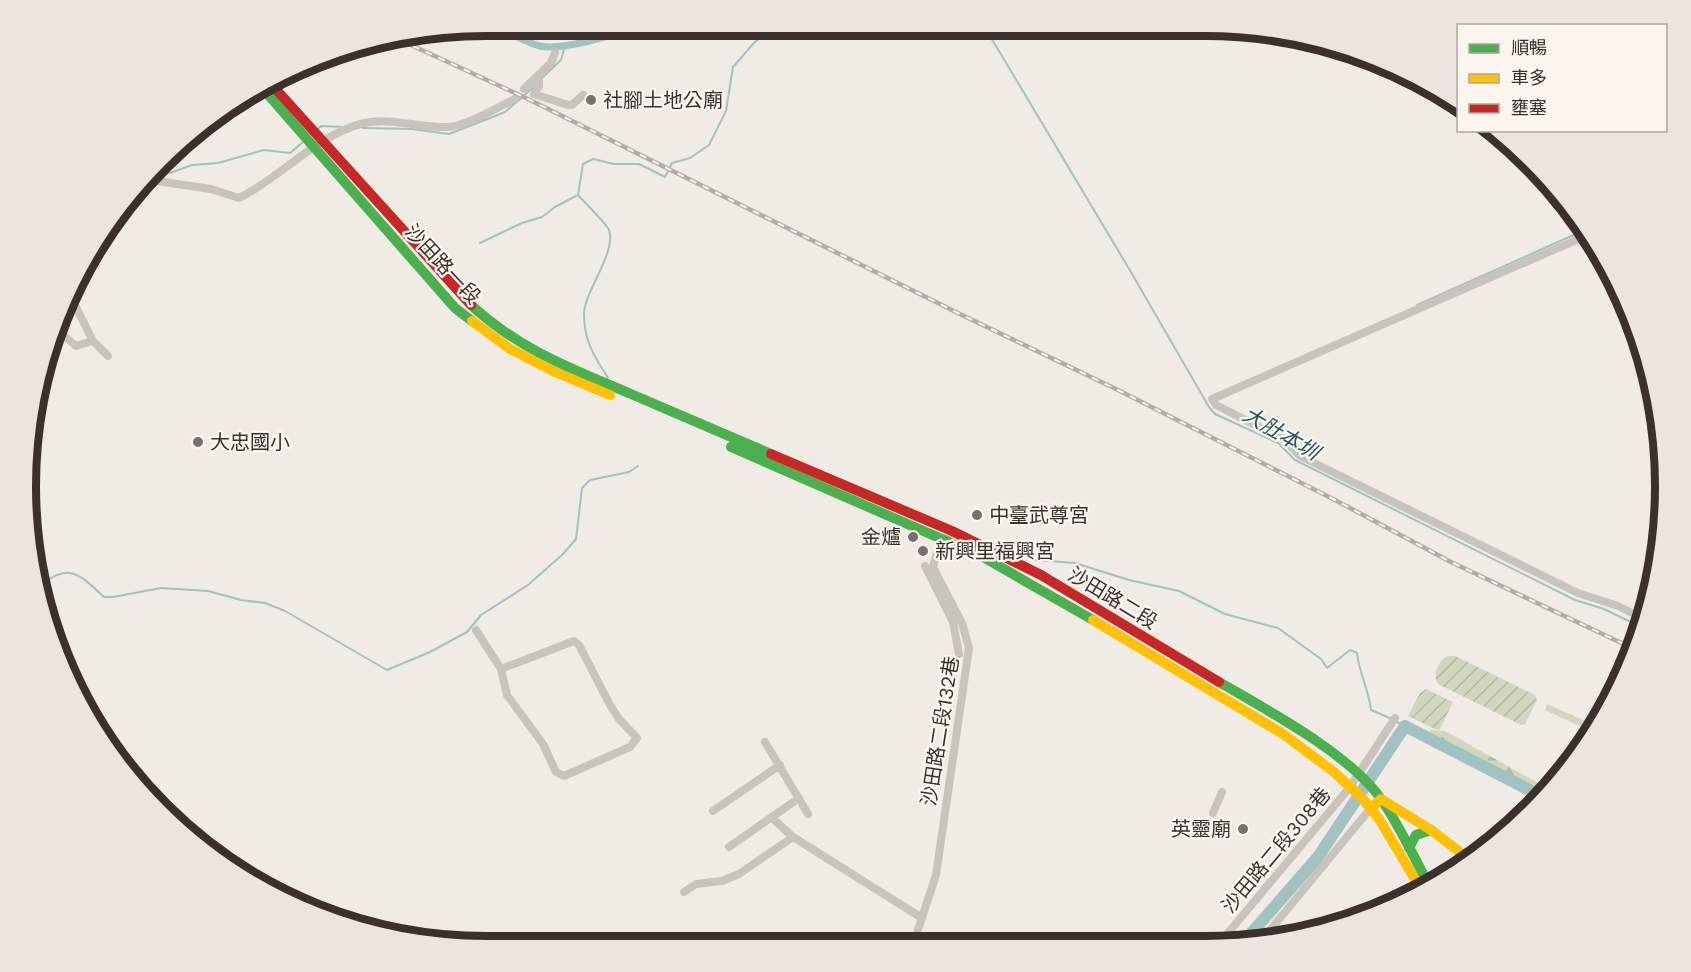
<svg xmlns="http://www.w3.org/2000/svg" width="1691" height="972" viewBox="0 0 1691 972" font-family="'Work Sans','Noto Sans TC',sans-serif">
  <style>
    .forest { fill: url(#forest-firs) }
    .garden { fill: url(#garden-furrows) }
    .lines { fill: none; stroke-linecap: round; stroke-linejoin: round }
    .stream { stroke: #a1c2c1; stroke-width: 2 }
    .canal { stroke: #a1c2c1; stroke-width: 7 }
    .river { stroke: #a1c2c1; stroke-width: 12 }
    .street { stroke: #c9c3be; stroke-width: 8 }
    .fast { stroke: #4caf50; stroke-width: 10 }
    .slow { stroke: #ffc107; stroke-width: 10 }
    .jam { stroke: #c62828; stroke-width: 10 }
    .rail-casing { stroke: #b1aca8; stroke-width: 4.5 }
    .rail { stroke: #fbf5ee; stroke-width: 2; stroke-dasharray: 7; stroke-linecap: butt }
    .poi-dot { fill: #7a716c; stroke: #fbf5ee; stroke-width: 2 }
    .labels { text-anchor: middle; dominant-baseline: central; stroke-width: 4.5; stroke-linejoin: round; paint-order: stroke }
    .poi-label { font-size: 20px; fill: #3b302b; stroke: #fbf5ee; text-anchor: start }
    .street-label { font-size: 20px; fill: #3b302b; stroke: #fbf5ee }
    .water-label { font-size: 21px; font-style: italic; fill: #1f5a5e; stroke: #fbf5ee }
    .rim { fill: none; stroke: #3b302b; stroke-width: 8 }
  </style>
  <defs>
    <pattern id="forest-firs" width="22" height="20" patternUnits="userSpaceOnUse" patternTransform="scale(1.5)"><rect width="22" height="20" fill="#d1d6bf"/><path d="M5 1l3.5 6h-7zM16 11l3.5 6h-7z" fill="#b4b8a4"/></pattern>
    <pattern id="garden-furrows" width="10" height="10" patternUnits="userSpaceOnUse" patternTransform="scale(1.5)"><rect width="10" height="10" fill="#d1d6bf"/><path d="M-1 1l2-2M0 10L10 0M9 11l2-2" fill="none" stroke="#b4b8a4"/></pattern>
  </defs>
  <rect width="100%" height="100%" fill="#f0ebe5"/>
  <path class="forest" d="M1547,704l49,22 -3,6 -48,-22z
    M1430,730l15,1 104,58 -7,8 -106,-54z"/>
  <path class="garden" d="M1448,656h7l80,39 2,5 -12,24 -4,1 -83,-41c-6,-10 0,-23 10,-28z
    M1426,689l27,13 -14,29 -31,-15 12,-23z"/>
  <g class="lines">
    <path class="stream" d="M984,26l144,241 81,140 6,7 63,29 17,17 280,140 29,9 37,18
      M541,79l20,-19 4,-14
      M363,128l49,1 37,5 56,-22 30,-26
      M317,130l4,-4 22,1
      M158,171l12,2 22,-8 26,-2 46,-13 26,3 13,-11
      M480,243l42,-20 20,-6 13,-10 21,-11
      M1417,305l170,-76
      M608,378c-14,-22 -24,-37 -24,-64 0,-22 33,-62 25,-84 -3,-7 -25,-28 -31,-35l5,-31 10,-5 21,5h25l26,13 7,-14 18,-5 19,-13 17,-34 7,-44 21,-24 20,-17
      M1035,560l40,3 54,17 50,11 46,23 53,14 43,31 6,9 23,-18 7,3c2,20 12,37 14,57l21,9
      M42,585c27,-24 39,-9 62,12h9l48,-9 47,3 33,9 24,3 20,8 102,59 43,-18 37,-20 14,-17 47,-30 35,-31 13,-15 6,-51 8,-8 39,-8 9,-6
      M1397,722l8,4"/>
    <path class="canal" d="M497,26l5,4c12,5 25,13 38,16 22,5 75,-11 95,-20"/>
    <path class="river" d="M1242,944l76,-87 87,-131 138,71"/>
    <path class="street" d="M539,76v10l-5,8 34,11h4l11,-10
      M524,89l27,-26 4,-10
      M150,180l61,9 28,9c43,-21 77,-63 125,-75 26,-6 57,5 83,4 20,-1 49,-19 68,-28
      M1590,234l-378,165 4,6 69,35 15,16 278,137 40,13 26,13
      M72,299l21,42 15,15
      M58,331l18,15 17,-5
      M925,566l28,56 6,32
      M476,630l25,39 6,26 36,49 13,28 8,4 66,-29 7,-9 -18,-19 -9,-14 -31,-60 -5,-4 -73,28
      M765,742l43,72
      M713,811l67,-46
      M1213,813l9,-21
      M772,818l21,19 129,81
      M729,847l70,-49
      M684,892l12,-8 26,-3 17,-7 54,-37
      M1262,940l108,-131
      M913,945l23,-70 33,-227 -7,-25 -29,-56 4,-14 11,-17
      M1218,945l132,-158 45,-69"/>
    <path class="fast" d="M264,90l191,218 17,13
      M471,305c49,45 99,63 160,89 46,20 93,40 140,60
      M731,447l252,110 110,63
      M1219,682c48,28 131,72 162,117 19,27 33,59 49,88
      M1409,848l7,-13 15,-5"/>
    <path class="slow" d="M472,321l38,28 45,23 55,23
      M1093,620l190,114 51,38 28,26 17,21 43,72
      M1370,809l11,-10 50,31 38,29"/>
    <path class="jam" d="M272,85l199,220
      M771,454l181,77 89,44 178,107"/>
    <defs>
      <path id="rail" d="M400,40l126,58 436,217 156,75 217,110 116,62 183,87"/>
    </defs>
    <use href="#rail" class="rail-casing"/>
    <use href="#rail" class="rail"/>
  </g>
  <g class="poi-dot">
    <circle cx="591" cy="100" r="6"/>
    <circle cx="198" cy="442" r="6"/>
    <circle cx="977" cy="515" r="6"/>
    <circle cx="913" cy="537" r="6"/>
    <circle cx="923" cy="551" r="6"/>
    <circle cx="1243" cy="829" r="6"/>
  </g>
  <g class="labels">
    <g class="poi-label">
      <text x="603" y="100">社腳土地公廟</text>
      <text x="210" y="442">大忠國小</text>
      <text x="989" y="515">中臺武尊宮</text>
      <text x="901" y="537" text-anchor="end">金爐</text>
      <text x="935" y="551">新興里福興宮</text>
      <text x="1231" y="829" text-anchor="end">英靈廟</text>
    </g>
    <g class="street-label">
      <text transform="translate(443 264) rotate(47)">沙田路一段</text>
      <text transform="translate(1113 598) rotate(31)">沙田路二段</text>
      <text transform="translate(940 731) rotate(-81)">沙田路二段132巷</text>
      <text transform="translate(1276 850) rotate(-50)">沙田路二段308巷</text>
    </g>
    <g class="water-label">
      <text transform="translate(1281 433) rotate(30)">大肚本圳</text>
    </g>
  </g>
  <path d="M0 0H1691V972H0ZM486 36H1205A450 450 0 0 1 1655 486V486A450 450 0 0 1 1205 936H486A450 450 0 0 1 36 486V486A450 450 0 0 1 486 36Z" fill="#ece5de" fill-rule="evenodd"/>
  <path class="rim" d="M486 36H1205A450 450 0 0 1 1655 486V486A450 450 0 0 1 1205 936H486A450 450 0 0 1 36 486V486A450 450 0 0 1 486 36Z"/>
  <rect x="1457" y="24" width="210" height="108" fill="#fbf5ee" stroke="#aea6a0" stroke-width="1.5"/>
  <rect x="1469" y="44" width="30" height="9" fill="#4caf50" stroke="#aea6a0" stroke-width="1.5"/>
  <text x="1511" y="54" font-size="18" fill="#3b302b">順暢</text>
  <rect x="1469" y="74" width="30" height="9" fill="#ffc107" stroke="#aea6a0" stroke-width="1.5"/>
  <text x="1511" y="84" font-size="18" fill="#3b302b">車多</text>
  <rect x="1469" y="104" width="30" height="9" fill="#c62828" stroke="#aea6a0" stroke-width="1.5"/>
  <text x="1511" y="114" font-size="18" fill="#3b302b">壅塞</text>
</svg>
